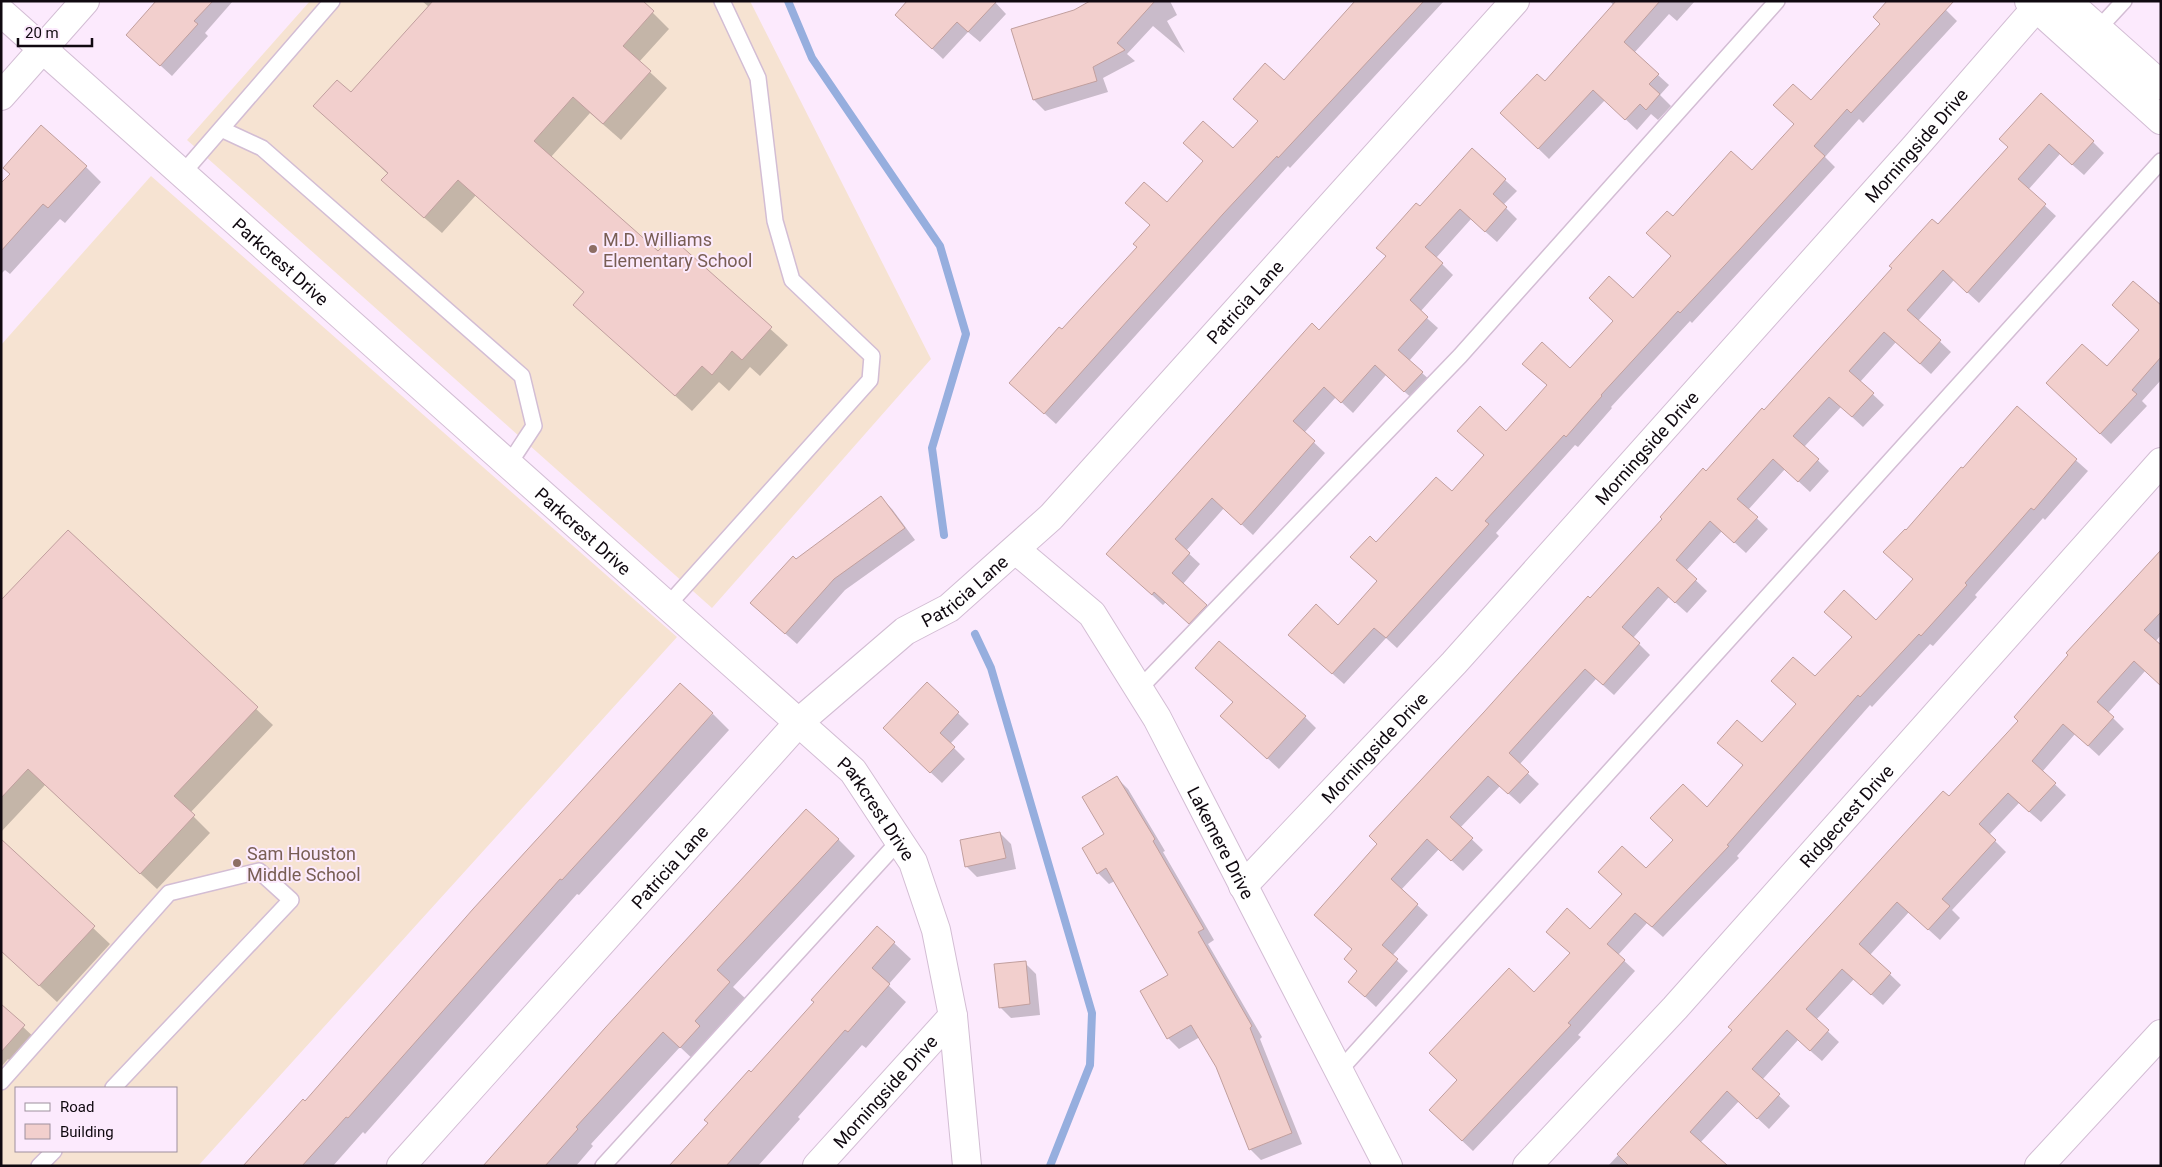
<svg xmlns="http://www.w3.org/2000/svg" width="2162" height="1167" viewBox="0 0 2162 1167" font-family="Roboto,sans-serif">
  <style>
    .education { fill: #f6e3d2; fill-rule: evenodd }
    .shadow { fill: #0003 }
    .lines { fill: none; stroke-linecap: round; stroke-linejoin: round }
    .stream { stroke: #96aede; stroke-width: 8 }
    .building { fill: #f2cfcd; stroke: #c19f9e }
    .service-casing { stroke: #d3bdd4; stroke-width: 18 }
    .minor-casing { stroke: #d3bdd4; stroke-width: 30 }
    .tertiary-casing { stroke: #d3bdd4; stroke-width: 30 }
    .secondary-casing { stroke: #d3bdd4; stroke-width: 30 }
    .service { stroke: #fff; stroke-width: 15 }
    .minor { stroke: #fff; stroke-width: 28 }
    .tertiary { stroke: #fff; stroke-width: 28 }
    .secondary { stroke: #fff; stroke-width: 28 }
    .education-dot { fill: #8d6e63; stroke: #fceafd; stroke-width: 2 }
    .labels { text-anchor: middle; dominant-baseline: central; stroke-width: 4; stroke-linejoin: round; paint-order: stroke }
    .street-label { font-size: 18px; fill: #100910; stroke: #fceafd }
    .education-label { font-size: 18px; fill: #785e54; stroke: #fceafd; text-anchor: start }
  </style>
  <rect width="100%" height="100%" fill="#fceafd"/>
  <path class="education" d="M310,1h440l181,358 -219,249 -525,-468z
    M151,176l526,461 -479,529h-197v-821zM16,1088h160v63h-160z"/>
  <path class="shadow" d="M158,1h75l-28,32 3,3 -36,40 -33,-30z
    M422,1h219l28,28 -30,33 28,26 -46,52 -31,-27 -39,44 107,96 13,-14 117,106 -28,31 -10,-9 -21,24 -10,-9 -27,29 -100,-90 -7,-28 -109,-98 -34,38 -43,-37 -11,-22 -73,-68 36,-12 78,-87z
    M994,1l12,13 -26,28 -12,-10 -25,27 -36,-34z
    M1093,1h77l7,14 -10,6 18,32 -32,-27 -26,28 8,7 -32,17 5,14 -63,19 -11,-11 -21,-71 61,-18z
    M1353,1h91l-154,167 -2,-2 -232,258 -34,-31 40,-62 76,-84 29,-43 66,-54 26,-29 25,-39 71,-79z
    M1610,1h85l-18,20 -8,-7 -35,39 35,32 -9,10 11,11 -13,14 -7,-6 -14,16 -32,-30 -56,59 -36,-35 32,-41 69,-77z
    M1946,10l11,11 -94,102 -4,-4 -34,38 10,10 -84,92 -59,64 -2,-2 -79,86 1,1 -34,39 -3,-2 -79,88 3,3 -102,112 -11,-10 -42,46 -43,-38 38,-20 40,-44 -3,-38 76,-51 96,-107 -13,-11 35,-6 102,-113 1,-38 79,-46 43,-47 16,-23z
    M2001,139l92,3 11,11 -20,22 -24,-21 -32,36 28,26 -77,87 -25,-23 -36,41 33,31 -20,22 -35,-32 -36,40 24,23 -21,22 -22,-20 -37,40 25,24 -19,21 -25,-23 -37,41 20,19 -22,24 -24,-22 -36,40 21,20 -20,22 -18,-16 -36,41 17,17 -36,40 -18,-16 -77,86 20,19 -19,20 -20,-18 -40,42 23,22 -20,21 -24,-22 -38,41 27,25 -36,41 16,15 -32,36 -15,-14 -8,-43 -27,-25 264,-325 419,-453z
    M1472,150l45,41 -14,14 14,14 -20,23 -26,-23 -35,39 17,17 -33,37 18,16 -29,33 24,22 -17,19 -30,-27 -33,38 -17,-16 -32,36 21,20 -72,82 -29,-27 -38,43 14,13 -17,20 34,32 -16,18 -35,-32 -3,3 -45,-41 269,-307 33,-49z
    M86,167l15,15 -36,41 -5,-4 -50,55 -5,-4 -4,4v-89l10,-11z
    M2161,307v73l-19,21 5,5 -36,38 -53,-50 49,-26z
    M2017,408l71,63 -43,49 -2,-2 -68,77 2,2 -44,49 -3,-2 -58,63 -2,-2 -133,151 2,2 -76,79 -16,-14 -29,32 17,16 -57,64 3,2 -108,114 -32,-30 18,-41 131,-150 56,-60 61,-61 37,-43 -25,-23 43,1 35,-39 18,-27 61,-56 38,-42 -8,-48 57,-62z
    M881,498l11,11 23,31 -70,50 -48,54 -34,-30 33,-54z
    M68,531l205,194 -83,88 20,20 -53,56 -112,-104 -44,47v-230z
    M2161,551v84l-6,7 -10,29 -37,42 16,16 -25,27 -24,-22 -33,38 24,23 -25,27 -22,-19 -30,32 17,17 -54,58 8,8 -20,22 -31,-28 -39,43 31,30 -18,20 -29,-26 -38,41 23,22 -17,19 -24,-21 -36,40 28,26 -21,23 -30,-28 -39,42 25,23h-117l412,-445z
    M927,683l42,41 -19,20 15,15 -23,24 -47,-44z
    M713,714l16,16 -96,106 -54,59 -2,-1 -212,240 -2,-2 -30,34h-90l60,-65 2,1z
    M1305,717l11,11 -37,41 -46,-42z
    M1117,778l11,11 37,62 -2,1 51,88 -6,4 54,93 -2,2 42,105 -41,16 -11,-11 -33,-82 -17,-30 -21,12 -11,-11 2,-63 -55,-94 -6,3 -11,-11z
    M1000,833l11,11 5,25 -39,8 -11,-11z
    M838,839l17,17 -122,131 13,12 -49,64 -17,-16 -89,97 2,2 -17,20h-91z
    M1,841l109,103 -53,58 -56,-52z
    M877,927l34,32 -23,26 18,17 -40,46 -4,-3 -64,72 2,2 -42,47h-87l145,-164z
    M1025,963l11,11 4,41 -29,3 -11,-11z
    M1,1006l39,37 -22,25 -10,-9 -7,8z"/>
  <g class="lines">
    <path class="stream" d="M788,1l24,57 128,188 26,88 -34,114 12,87
      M975,634l16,34 101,345 -2,52 -40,101"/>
  </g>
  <path class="building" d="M156,1h57l-19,20 4,3 -38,42 -34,-31z
    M433,1h210l11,10 -31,35 28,25 -48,53 -30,-27 -39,44 124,110 13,-14 101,90 -30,33 -10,-9 -20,24 -10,-9 -27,30 -102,-91 11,-13 -126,-112 -34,38 -43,-38 7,-7 -75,-67 24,-26 14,12z
    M907,1h90l-29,31 -11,-10 -25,27 -37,-34z
    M1090,1h65l-38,42 8,7 -32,17 4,14 -64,19 -22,-71 63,-19z
    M1355,1h69l-146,157 -1,-2 -54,58 -179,200 -35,-31 50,-56 3,2 75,-82 -4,-3 17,-19 -25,-22 19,-21 23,20 36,-41 -20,-18 20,-22 30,27 25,-27 -25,-22 32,-36 19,17z
    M1616,1h44l-36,41 35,32 -10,10 11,10 -14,16 -6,-6 -15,16 -32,-30 -55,59 -38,-36 37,-39 8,7z
    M1887,1h67l-103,112 -4,-4 -33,37 11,10 -85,93 -60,64 -2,-2 -77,84 1,1 -36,41 -2,-2 -79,86 4,3 -103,114 -12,-10 -42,46 -44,-39 28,-31 22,21 39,-44 -27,-24 20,-21 6,6 60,-65 16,14 32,-36 -27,-24 23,-25 26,25 41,-46 -25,-21 20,-22 28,26 43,-47 -24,-23 20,-22 24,22 38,-42 -25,-23 21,-22 6,5 58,-65 21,19 42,-46 -21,-19 20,-21 18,16 69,-76 -7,-7z
    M2041,93l53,48 -22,24 -23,-21 -31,35 28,25 -79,89 -24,-23 -36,40 34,30 -21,24 -36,-32 -35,39 25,22 -22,24 -23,-20 -36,39 26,23 -21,23 -25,-23 -36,40 21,18 -24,26 -24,-22 -34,39 21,19 -22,24 -17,-16 -36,40 18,16 -37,42 -18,-16 -76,84 20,19 -21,22 -20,-18 -38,41 23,21 -22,23 -24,-22 -36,40 27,25 -36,41 16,14 -33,38 -17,-15 9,-11 -13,-12 8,-10 -38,-34 63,-71 -8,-8 115,-124 104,-116 2,2 72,-79 -2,-2 43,-49 3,3 56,-63 2,2 128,-142 -3,-2 43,-47 6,5 70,-77 -9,-8z
    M41,125l46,41 -39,42 -5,-4 -42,47v-68l9,-9 -7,-6z
    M1472,148l34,31 -13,15 14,13 -22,25 -25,-23 -35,38 18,16 -33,37 18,17 -30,33 25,22 -19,20 -29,-27 -34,38 -17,-16 -31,34 22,20 -74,84 -29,-27 -37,41 15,14 -18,20 35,32 -18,19 -35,-32 -2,3 -46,-41 206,-231 7,7 67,-74 -10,-8 40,-45 4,3z
    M2133,281l28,24v52l-29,33 5,4 -37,40 -54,-51 36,-39 25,22 32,-36 -27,-25z
    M2017,406l60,53 -43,51 -3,-2 -66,75 2,2 -46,51 -2,-2 -59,63 -2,-2 -131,150 2,1 -77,81 -17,-14 -28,31 18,16 -57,63 3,2 -109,116 -33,-31 28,-30 -28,-27 80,-85 25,24 36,-39 -24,-21 21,-24 23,21 32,-35 -24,-22 24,-26 24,22 27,-28 -23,-22 33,-34 24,23 36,-42 -26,-22 20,-23 25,22 34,-38 -25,-23 22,-24 22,19 37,-39 -28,-25 20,-22 32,30 37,-41 -30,-27 22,-23 1,1 55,-63 2,1z
    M881,496l24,32 -71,51 -49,55 -35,-31 43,-47 3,3z
    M68,530l190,177 -84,89 21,19 -55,59 -112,-105 -27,29v-198z
    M2161,550v62l-17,18 17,15v41l-27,-25 -37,41 17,15 -26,29 -25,-22 -31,37 24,22 -27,29 -21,-19 -29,31 17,16 -54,59 8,7 -22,24 -31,-28 -38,42 32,29 -20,22 -29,-26 -36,40 23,21 -19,21 -23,-21 -35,39 28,25 -23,25 -30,-28 -37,41 38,34h-99l-12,-12 115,-124 -4,-3 215,-236 6,5 69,-75 -4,-4 54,-62 -2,-2z
    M1219,641l87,75 -39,43 -47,-43 13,-14 -38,-34z
    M927,682l32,30 -19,21 15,14 -25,26 -47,-45z
    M680,683l33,30 -96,107 -55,60 -2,-1 -212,239 -2,-1 -44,49h-59l60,-67 2,2 168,-192z
    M1117,776l38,63 -2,2 51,88 -6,3 54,94 -2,2 42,105 -43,17 -33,-83 -25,-42 -24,14 -27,-48 28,-16 -62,-107 -9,6 -15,-26 22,-14 -22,-37z
    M806,809l33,30 -122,131 13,12 -35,39 5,5 -20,22 -17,-16 -87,95 2,2 -33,37h-62l122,-138z
    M1000,832l6,26 -41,9 -5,-27z
    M1,839l94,87 -56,60 -38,-35z
    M877,926l18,16 -23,26 18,16 -42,48 -3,-2 -119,136h-57l39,-43 -4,-3 45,-50 2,2 63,-70 -3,-2z
    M1026,961l4,43 -31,4 -5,-44z
    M1,1004l24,21 -24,27z"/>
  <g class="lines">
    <defs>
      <path id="service" d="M2098,29l26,-28
        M221,129l111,-128
        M182,174l39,-45 41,19 260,228 12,50 -25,38
        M668,605l202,-225 2,-24 -80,-76 -17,-59 -17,-143 -36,-77
        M1139,689l321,-333 317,-355
        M1339,1071l822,-910
        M1,1082l168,-189 90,-22 32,29 -178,188
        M39,1166l15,-15
        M603,1166l296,-325"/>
      <g id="minor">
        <path id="s1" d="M1,12l852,759 60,91 23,68 17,86 14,150"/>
        <path d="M1,96l84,-95"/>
        <path id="s2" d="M1016,550l76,64 65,104 231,448"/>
        <path id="s3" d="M1243,886l211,-223 460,-515 128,-147"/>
        <path id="s4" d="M817,1166l136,-150"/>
        <path id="s5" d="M1527,1166l148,-158 486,-546"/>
        <path d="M2039,1166l122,-132"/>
      </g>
      <g id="tertiary">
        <path id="s6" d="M401,1166l398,-444 106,-91 44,-23 102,-91 464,-516"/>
      </g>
      <path id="secondary" d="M2029,1l132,119
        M2067,1l94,84"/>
    </defs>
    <use href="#service" class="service-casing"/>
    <use href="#minor" class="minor-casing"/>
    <use href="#tertiary" class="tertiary-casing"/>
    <use href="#secondary" class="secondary-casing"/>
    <use href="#service" class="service"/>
    <use href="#minor" class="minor"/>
    <use href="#tertiary" class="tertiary"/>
    <use href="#secondary" class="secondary"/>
  </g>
  <g class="education-dot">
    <circle cx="593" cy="249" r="5"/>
    <circle cx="237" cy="863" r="5"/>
  </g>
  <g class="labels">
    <g class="street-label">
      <text stroke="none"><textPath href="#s3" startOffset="1001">Morningside Drive</textPath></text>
      <text stroke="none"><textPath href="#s1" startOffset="375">Parkcrest Drive</textPath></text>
      <text stroke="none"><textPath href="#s6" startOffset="1212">Patricia Lane</textPath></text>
      <text stroke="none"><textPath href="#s3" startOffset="596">Morningside Drive</textPath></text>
      <text stroke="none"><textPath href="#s1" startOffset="780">Parkcrest Drive</textPath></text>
      <text stroke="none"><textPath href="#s6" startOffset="808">Patricia Lane</textPath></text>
      <text stroke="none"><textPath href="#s3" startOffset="191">Morningside Drive</textPath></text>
      <text stroke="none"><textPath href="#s1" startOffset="1185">Parkcrest Drive</textPath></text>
      <text stroke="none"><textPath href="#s5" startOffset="474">Ridgecrest Drive</textPath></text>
      <text stroke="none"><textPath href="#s2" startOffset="362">Lakemere Drive</textPath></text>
      <text stroke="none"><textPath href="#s6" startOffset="402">Patricia Lane</textPath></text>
      <text stroke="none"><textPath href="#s4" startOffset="101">Morningside Drive</textPath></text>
    </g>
    <g class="education-label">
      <text x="603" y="239">M.D. Williams<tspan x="603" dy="21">Elementary School</tspan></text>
      <text x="247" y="853">Sam Houston<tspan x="247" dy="21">Middle School</tspan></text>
    </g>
  </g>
  <rect width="2162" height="1167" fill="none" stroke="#100910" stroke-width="5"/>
  <rect x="15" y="1087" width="162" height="65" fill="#fceafd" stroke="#9e909e"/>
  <rect x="25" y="1103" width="25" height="8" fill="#ffffff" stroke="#9e909e"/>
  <text x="60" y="1112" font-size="15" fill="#100910">Road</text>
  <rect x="25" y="1124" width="25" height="15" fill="#f2cfcd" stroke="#9e909e"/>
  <text x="60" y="1137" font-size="15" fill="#100910">Building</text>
  <path d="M18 38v8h74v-8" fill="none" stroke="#100910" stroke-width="2.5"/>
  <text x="25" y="38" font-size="15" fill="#100910" stroke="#fceafd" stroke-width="4" paint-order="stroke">20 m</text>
</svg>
